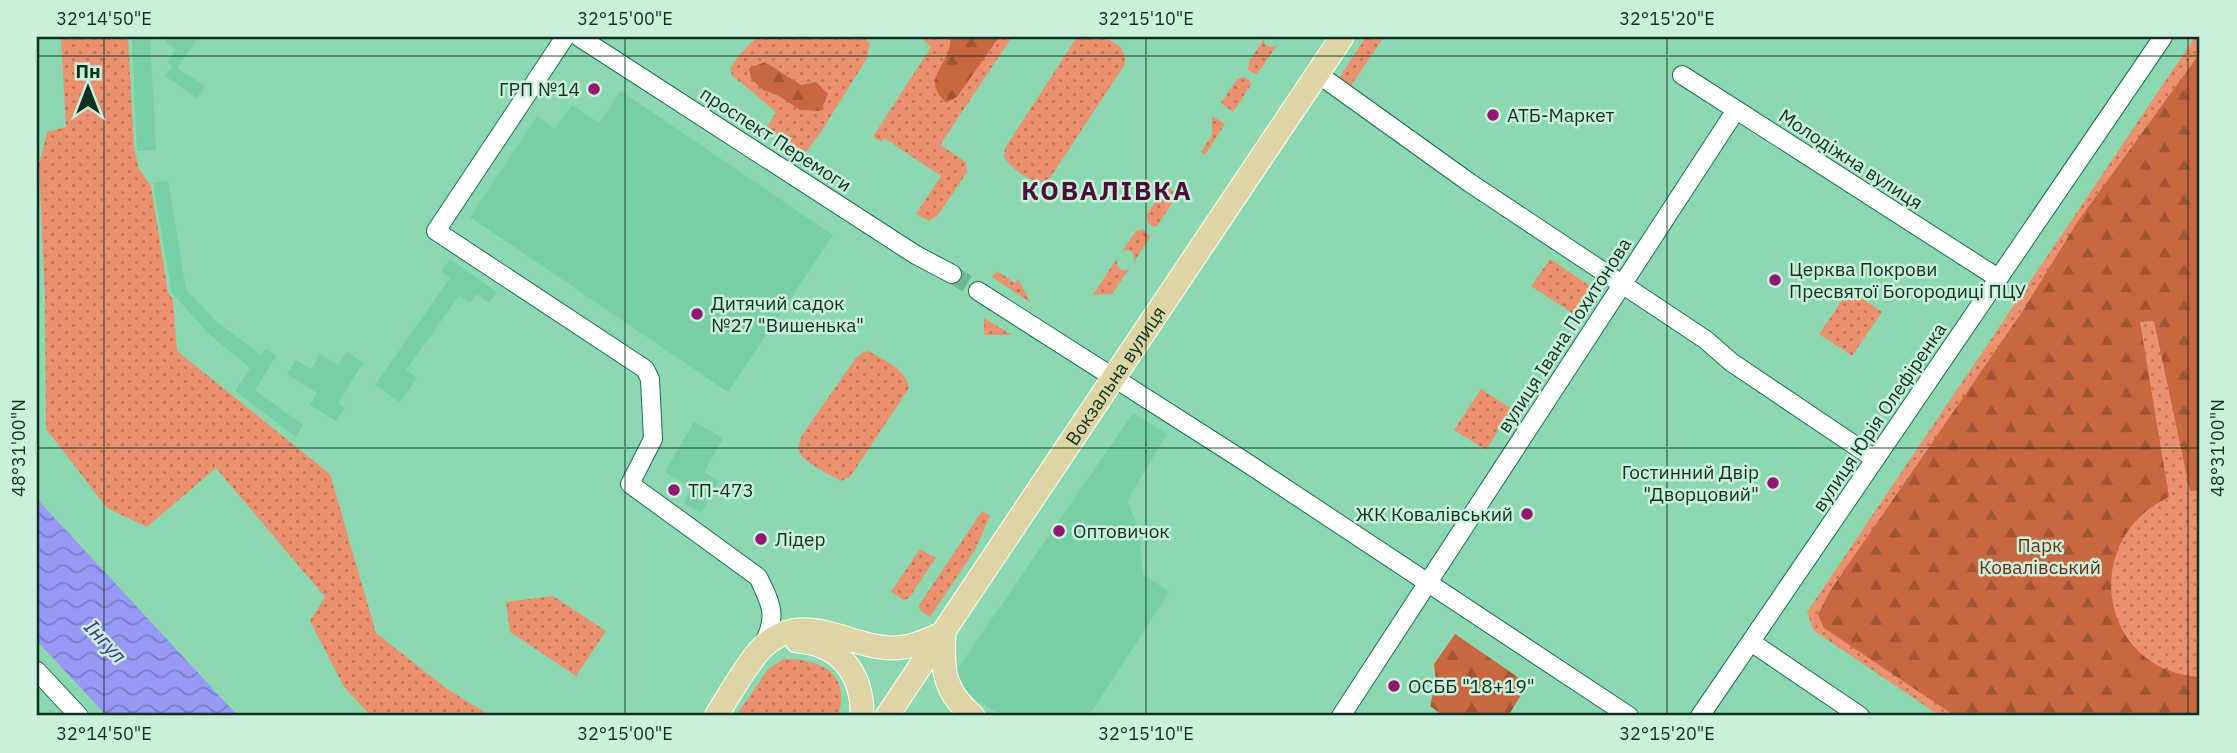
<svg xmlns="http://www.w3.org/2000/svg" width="2237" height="753" viewBox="0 0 2237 753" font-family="'IBM Plex Sans',sans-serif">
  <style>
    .built { fill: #79cfa4 }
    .grass { fill: url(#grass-dots) }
    .forest { fill: url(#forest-firs) }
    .water { fill: url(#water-waves) }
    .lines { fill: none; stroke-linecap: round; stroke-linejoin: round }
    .minor-tunnel { stroke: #72b694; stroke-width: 18; stroke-dasharray: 18 9; stroke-linecap: butt }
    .minor-casing { stroke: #1c6f4d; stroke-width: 20 }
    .major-casing { stroke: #fff; stroke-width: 25 }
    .minor { stroke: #fff; stroke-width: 18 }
    .major { stroke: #ded7a5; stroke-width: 23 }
    .ticks { fill: none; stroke: #0f3021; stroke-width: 2; stroke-opacity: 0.45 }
    .poi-dot { fill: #921672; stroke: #caf0db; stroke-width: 2.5 }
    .labels { text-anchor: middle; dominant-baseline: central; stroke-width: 5; stroke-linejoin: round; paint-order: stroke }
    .poi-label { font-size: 19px; fill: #0f3021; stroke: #caf0db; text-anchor: start }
    .street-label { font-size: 19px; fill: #0f3021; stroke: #caf0db }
    .park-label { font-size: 19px; fill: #6c2d11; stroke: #caf0db }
    .water-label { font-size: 21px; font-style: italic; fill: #3e319b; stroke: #caf0db }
    .district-label { font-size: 26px; font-weight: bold; letter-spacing: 2px; fill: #490f38; stroke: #caf0db }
    .neatline { fill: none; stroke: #0f3021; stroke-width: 2.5 }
    .ticks-label { font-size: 18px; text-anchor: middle; fill: #0f3021 }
  </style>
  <defs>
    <pattern id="grass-dots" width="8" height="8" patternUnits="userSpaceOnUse" patternTransform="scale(1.75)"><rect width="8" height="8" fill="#ec916f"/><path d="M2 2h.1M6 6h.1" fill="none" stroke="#be775b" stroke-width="1.8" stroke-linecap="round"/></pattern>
    <pattern id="forest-firs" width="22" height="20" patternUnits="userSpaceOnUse" patternTransform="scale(1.75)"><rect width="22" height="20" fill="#c86740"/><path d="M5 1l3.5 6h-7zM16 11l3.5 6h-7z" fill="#a15535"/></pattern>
    <pattern id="water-waves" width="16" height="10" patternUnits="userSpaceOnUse" patternTransform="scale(1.75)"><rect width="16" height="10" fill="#9799f6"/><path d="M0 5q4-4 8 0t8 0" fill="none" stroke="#7a7dc7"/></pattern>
  </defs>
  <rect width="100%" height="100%" fill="#8bd8b1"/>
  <path class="built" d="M132,37h18l6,113 -19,1z
    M168,37h30l-21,31 28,18 -8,12 -32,-22 7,-10 -5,-4 9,-13 -11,-7z
    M621,91l212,144 -105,157 -258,-175 67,-101 18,13 17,-24 27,18z
    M168,181l18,109 32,33 43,32 5,-6 10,7 -21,34 48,35 -7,12 -61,-46 15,-23 -40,-33 -38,-42 -19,-110z
    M450,259l47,33 -8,11 -12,-9 -7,9 -11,-7 -53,74 11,8 -17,24 -25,-17 75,-107 -9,-7z
    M347,352l16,11 -25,40 7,5 -9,13 -26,-16 7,-12 -30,-19 9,-14 15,9 9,-15 18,11z
    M1133,413l34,21 -40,67 12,28 4,45 26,18 -80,124h-88l-31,-21 -14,-24z
    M694,422l29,16 -19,34 15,9 -18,32 -17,-10 8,-15 -27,-16z"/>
  <path class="grass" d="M61,37h67l6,111 5,21 12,17 17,106 5,8 4,51 153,123 46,159 71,56 44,27h-120l-27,-29 -34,-66 15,-24 -109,-129 -69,59 -40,-19 -61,-79 -1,-131 -6,-133 8,-33 19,-5z
    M757,37h106l7,6 -3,15 -48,77 -14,18 -38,-26 9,-15c-15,-12 -28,-25 -44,-36l-2,-8 10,-14z
    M920,37h92l-72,108 26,17 1,10 -29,43 -9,6 -13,-7 25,-38 -57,-38 -3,4 -7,-4v-3l57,-88z
    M1077,37c20,0 50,0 48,27l-75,114c-4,2 -7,4 -11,4 -9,0 -31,-17 -35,-25l1,-9z
    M1265,37l-1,5c3,6 8,6 13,3l-19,28 -3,1 -7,-4 1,-8z
    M1366,37h18l-34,50 -11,-9z
    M2195,37h5v679h-260l-127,-86 -6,-18z
    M1244,77l6,4 1,4 -18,27 -12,-9 16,-24z
    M1212,116l13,8 -20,31 -4,-3 11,-17z
    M1166,186l12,8 -21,32 -4,1 -5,-4 -2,-8z
    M1143,229l7,8 -16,25v-7l-3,-4 -6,-1 -4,3 15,-22z
    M1117,258v7l3,4 4,2 6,-3 -18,26 -19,1z
    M1550,259l43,29 -18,27 -44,-29z
    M997,271l18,12 3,-4 13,24 -39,-26z
    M1849,290l33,22 -30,44 -33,-22z
    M984,318l28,17h-28z
    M868,351c15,8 39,19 41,37l-59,89 -9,4c-10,-6 -37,-18 -42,-29 -2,-6 1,-11 3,-17l53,-76 8,-7z
    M1481,389l31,20 -26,41 -32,-20z
    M982,511l8,5 -15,34 -45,67 -10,-7 -1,-5z
    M920,549l16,9 -27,40 -5,2 -13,-8z
    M553,596l53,35 -30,45 -66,-44 -4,-30z
    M784,659c36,0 68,14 54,57h-102l32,-47z"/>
  <path class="forest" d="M950,37h49l-42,60 -11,6c-28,-27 7,-38 4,-66z
    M2200,53v437l-10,1 -36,-170 -14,1 29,175c-91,43 -70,174 31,180v39h-245l-131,-88 -6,-14 12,-23 192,-279 56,-91z
    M765,62l36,23 15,-3 12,12 -7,17 -21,-1 -21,-14 -16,-6 -12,-12 -2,-10z
    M1455,634l73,50 -20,32h-64l-14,-10 6,-25 -2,-17z"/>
  <path class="water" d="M37,499l201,217h-131l-70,-75z"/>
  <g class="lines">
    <path class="minor-tunnel" d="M952,274l26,17"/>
    <defs>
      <path id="minor" d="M565,37l-129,194 209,138 5,10 3,60 -23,45 128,93c14,28 20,41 4,69
        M579,37l337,218 36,19
        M1318,74l152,109 236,157 25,22 144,97
        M1682,75l316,203
        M978,291l263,168 388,257
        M1751,642l109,74
        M37,671l42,45
        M1341,716l395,-606
        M1700,716l463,-679"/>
      <g id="major">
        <path d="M944,633c-1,37 -2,57 29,83"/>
        <path d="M797,641c44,3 66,34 65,75"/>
        <path d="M716,716c13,-20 29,-50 45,-67 41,-43 86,-1 132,-1 18,0 35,-8 51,-15"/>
        <path id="s1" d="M887,716l455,-679"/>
      </g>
    </defs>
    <use href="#minor" class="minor-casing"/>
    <use href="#major" class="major-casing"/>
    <use href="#minor" class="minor"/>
    <use href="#major" class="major"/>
  </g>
  <path class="ticks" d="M104,37v679M625,37v679M1146,37v679M1667,37v679M2188,37v679M37,56h2163M37,448h2163"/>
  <g class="poi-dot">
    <circle cx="594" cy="89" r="7"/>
    <circle cx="1493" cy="115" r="7"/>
    <circle cx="1775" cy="280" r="7"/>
    <circle cx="697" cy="314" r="7"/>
    <circle cx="1773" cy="483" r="7"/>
    <circle cx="674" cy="490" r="7"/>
    <circle cx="1527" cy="514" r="7"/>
    <circle cx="1059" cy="531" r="7"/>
    <circle cx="761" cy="539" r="7"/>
    <circle cx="1394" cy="686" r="7"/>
  </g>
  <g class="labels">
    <g class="poi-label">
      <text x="580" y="89" text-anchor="end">ГРП №14</text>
      <text x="1507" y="115">АТБ-Маркет</text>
      <text x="1789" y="269">Церква Покрови<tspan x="1789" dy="22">Пресвятої Богородиці ПЦУ</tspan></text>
      <text x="711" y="303">Дитячий садок<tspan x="711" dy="22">№27 "Вишенька"</tspan></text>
      <text x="1759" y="472" text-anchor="end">Гостинний Двір<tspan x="1759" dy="22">"Дворцовий"</tspan></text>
      <text x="688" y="490">ТП-473</text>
      <text x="1513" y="514" text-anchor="end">ЖК Ковалівський</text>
      <text x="1073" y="531">Оптовичок</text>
      <text x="775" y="539">Лідер</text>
      <text x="1408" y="686">ОСББ "18+19"</text>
    </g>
    <g class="street-label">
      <text transform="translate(776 139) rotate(33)">проспект Перемоги</text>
      <text transform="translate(1851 159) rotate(33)">Молодіжна вулиця</text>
      <text transform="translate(1564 335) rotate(-57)">вулиця Івана Похитонова</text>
      <text stroke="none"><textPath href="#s1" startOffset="410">Вокзальна вулиця</textPath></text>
      <text transform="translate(1879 417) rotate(-56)">вулиця Юрія Олефіренка</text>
    </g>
    <g class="park-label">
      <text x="2040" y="545">Парк<tspan x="2040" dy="22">Ковалівський</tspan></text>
    </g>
    <g class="water-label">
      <text transform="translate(106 641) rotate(47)">Інгул</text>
    </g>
    <g class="district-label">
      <text x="1107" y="190">КОВАЛІВКА</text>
    </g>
  </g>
  <rect width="2237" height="753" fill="none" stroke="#caf0db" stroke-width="77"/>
  <g transform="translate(88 88)" stroke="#caf0db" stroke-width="5" paint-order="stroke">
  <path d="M0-5L12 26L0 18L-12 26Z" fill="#0f3021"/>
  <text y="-10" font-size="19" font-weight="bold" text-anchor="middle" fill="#0f3021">Пн</text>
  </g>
  <rect x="38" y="38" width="2160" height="676" class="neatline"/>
  <g class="ticks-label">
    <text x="104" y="25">32°14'50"E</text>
    <text x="625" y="25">32°15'00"E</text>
    <text x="1146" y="25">32°15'10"E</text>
    <text x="1667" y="25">32°15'20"E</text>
    <text transform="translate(19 448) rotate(-90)" y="6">48°31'00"N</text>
    <text transform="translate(2218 448) rotate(-90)" y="6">48°31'00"N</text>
    <text x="104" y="740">32°14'50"E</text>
    <text x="625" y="740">32°15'00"E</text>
    <text x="1146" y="740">32°15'10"E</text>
    <text x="1667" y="740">32°15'20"E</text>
  </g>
</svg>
